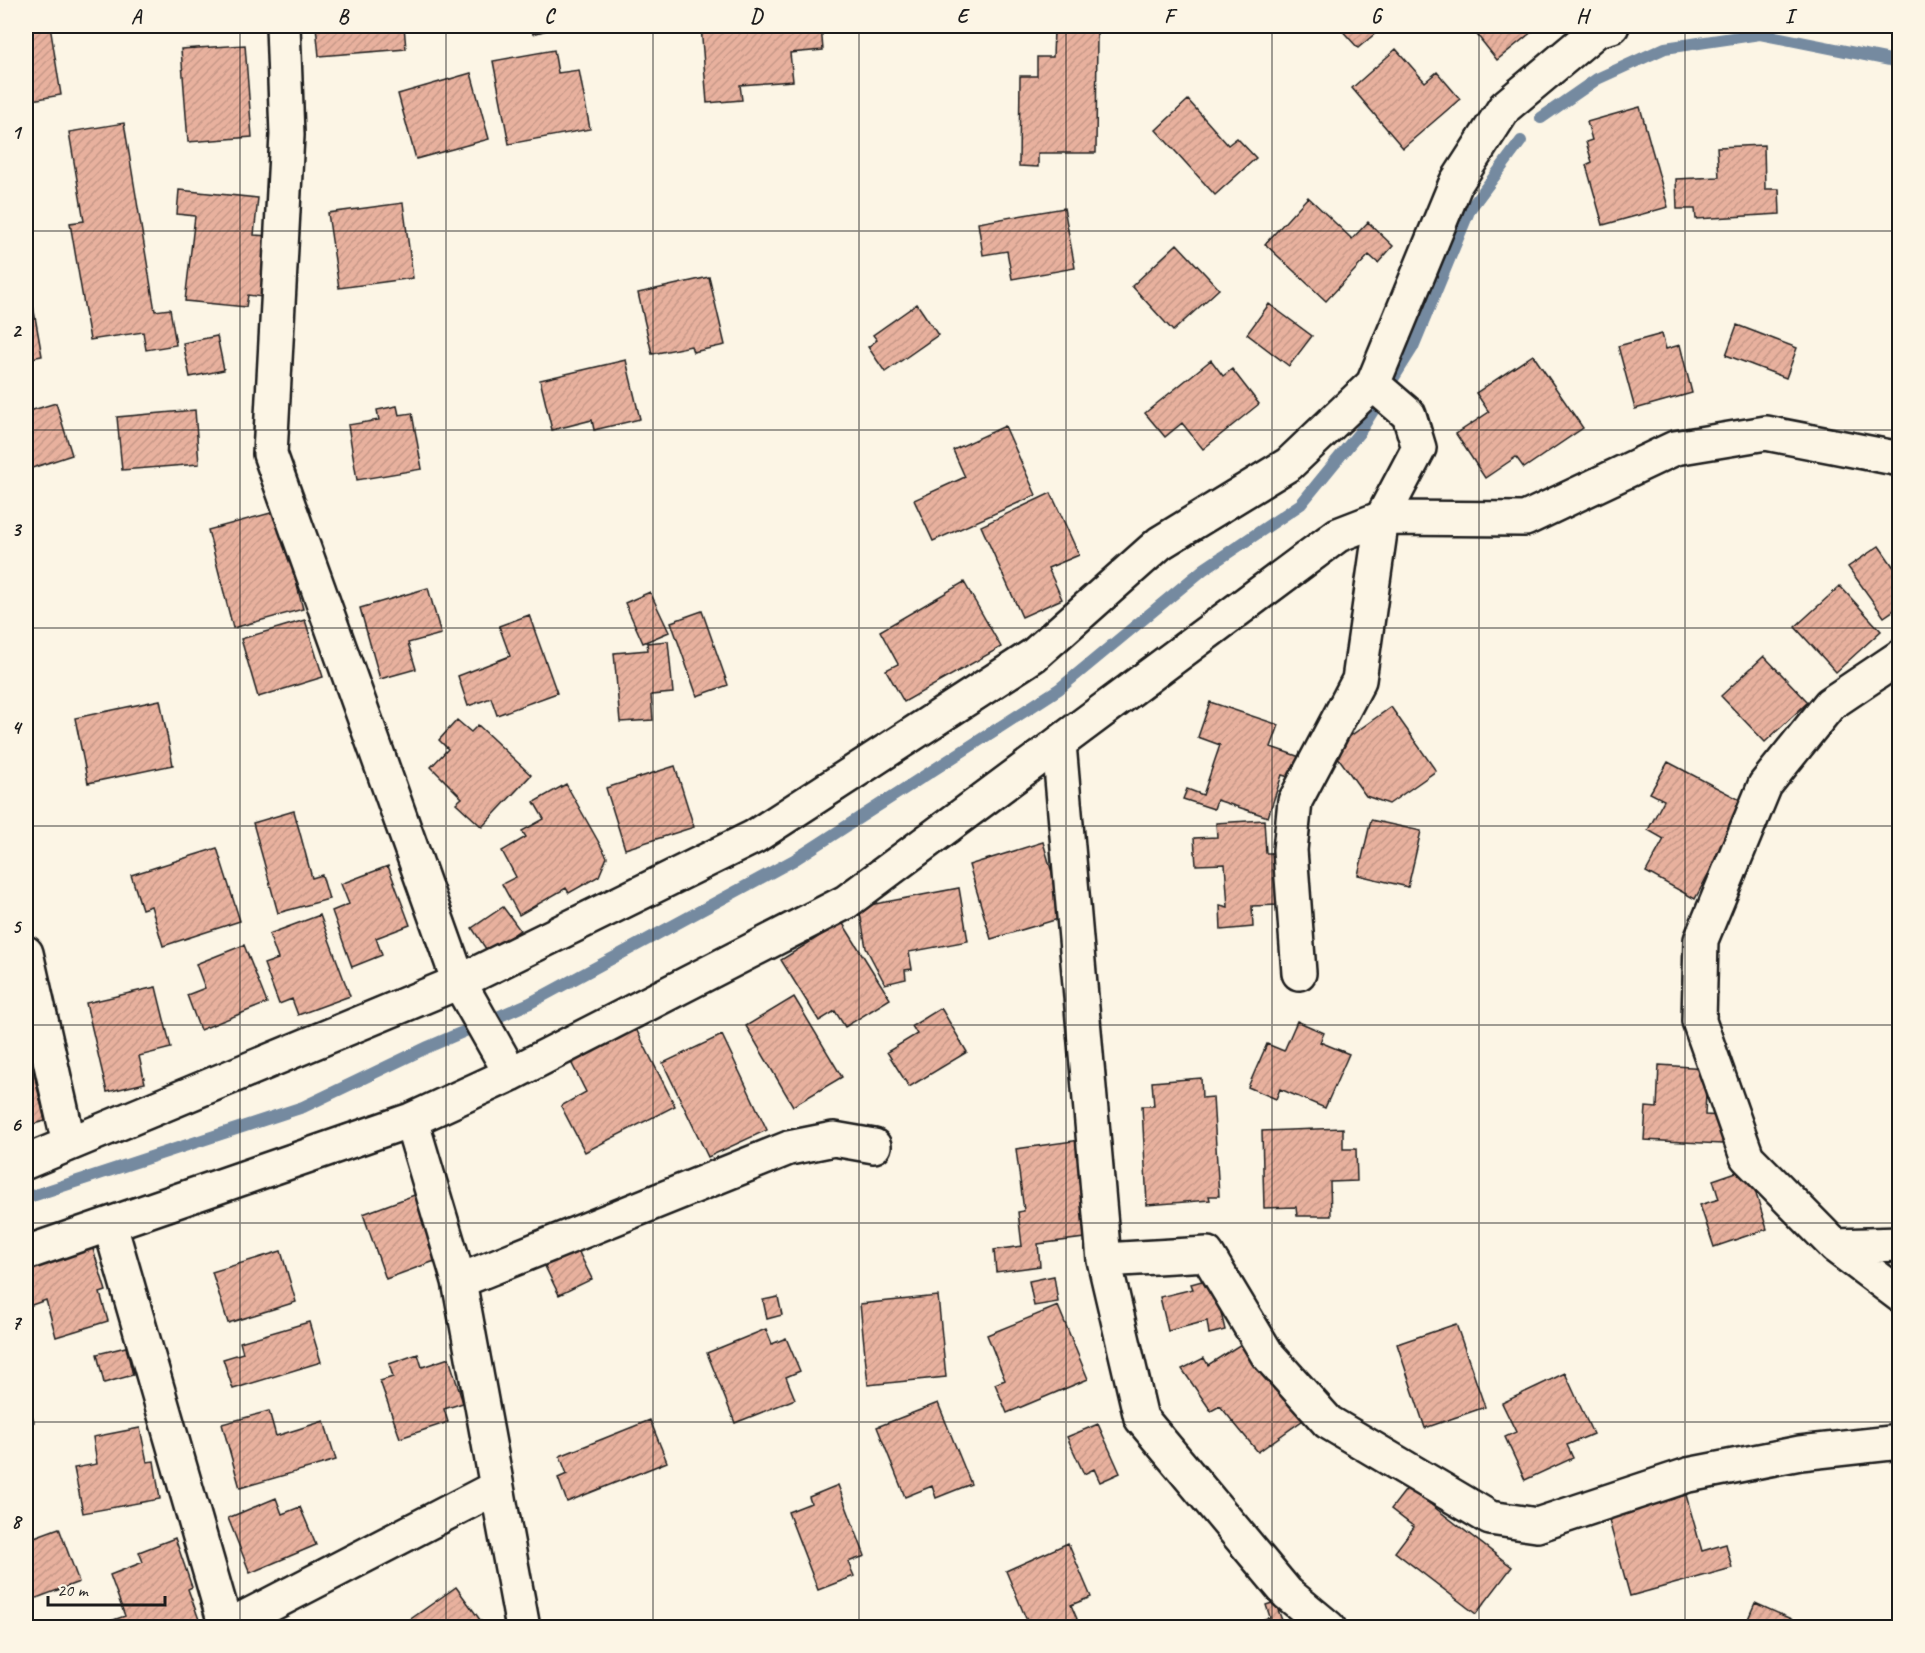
<svg xmlns="http://www.w3.org/2000/svg" width="1925" height="1653" viewBox="0 0 1925 1653" font-family="Caveat,sans-serif">
  <style>
    .lines { fill: none; stroke-linecap: round; stroke-linejoin: round }
    .stream { stroke: #758aa0; stroke-width: 12 }
    .building { fill: url(#building-hatch); stroke: #1c1c1c; stroke-width: 1.5 }
    .minor-casing { stroke: #1c1c1c; stroke-width: 38 }
    .minor { stroke: #fcf5e5; stroke-width: 33 }
    .grid { fill: none; stroke: #1c1c1c; stroke-width: 1.5; stroke-opacity: 0.55 }
    .neatline { fill: none; stroke: #1c1c1c; stroke-width: 2 }
    .grid-label { font-size: 20px; text-anchor: middle; font-weight: bold; fill: #1c1c1c }
  </style>
  <defs>
    <pattern id="building-hatch" width="6" height="6" patternUnits="userSpaceOnUse" patternTransform="scale(1.5)"><rect width="6" height="6" fill="#e8b19e"/><path d="M-1 1l2-2M0 6l6-6M5 7l2-2" fill="none" stroke="#c69888"/></pattern>
  </defs>
  <rect width="100%" height="100%" fill="#fcf5e5"/>
  <filter id="ink" filterUnits="userSpaceOnUse"><feTurbulence type="fractalNoise" baseFrequency=".0167" numOctaves="2"/><feDisplacementMap in="SourceGraphic" scale="12" xChannelSelector="R" yChannelSelector="G"/><feConvolveMatrix kernelMatrix="1 2 1 2 8 2 1 2 1" color-interpolation-filters="sRGB"/></filter>
  <g filter="url(#ink)">
    <g class="lines">
      <path class="stream" d="M1541,118l56,-39 68,-31 95,-14 140,28
        M26,1198l277,-91 125,-60 102,-44 264,-143 265,-171 145,-120 97,-65 58,-71 54,-86 57,-138 51,-68"/>
    </g>
    <path class="building" d="M26,26h24l11,69 -35,6z
      M316,26h88l2,23 -87,7z
      M531,26h30l-28,8z
      M701,26h120l2,24 -33,3 3,28 -53,4 2,15 -35,3z
      M1338,26h46l-26,22z
      M1470,26h67l1,1 -41,33z
      M1054,30h43l-1,123h-58v14l-19,-1 1,-90h17v-19h16z
      M245,45l7,92 -64,5 -7,-93z
      M1396,49l29,33 12,-10 23,27 -57,49 -51,-60z
      M554,50l4,23 21,-3 11,59 -81,15 -16,-83z
      M471,73l18,66 -73,20 -18,-65z
      M1188,100l40,45 9,-7 19,20 -41,37 -59,-65z
      M1640,107l28,100 -65,18 -17,-60 6,-3 -6,-20 6,-2 -5,-18z
      M124,123l31,188 15,-2 6,36 -30,5 -3,-18 -53,8 -20,-117 14,-2 -15,-89z
      M1764,145l1,44h14l1,25 -84,5 -1,-10h-18l-1,-30 43,-2 -2,-30z
      M179,190l79,8 -4,37 15,1 -7,61 -14,-2 -2,12 -61,-6 10,-85 -18,-2z
      M1308,197l44,42 16,-17 25,24 -15,17 -9,-8 -43,46 -61,-57z
      M403,203l10,75 -74,10 -11,-75z
      M1064,208l11,60 -63,11 -5,-28 -24,4 -5,-32z
      M1177,244l42,45 -46,42 -41,-45z
      M709,277l16,68 -32,7 -2,-6 -39,8 -14,-61z
      M32,300l10,56 -16,3v-58z
      M917,304l21,31 -53,37 -17,-25 9,-7 -4,-5z
      M1269,304l43,32 -23,30 -42,-32z
      M1737,325l60,23 -11,30 -60,-23z
      M1662,334l4,15 14,-4 12,48 -57,16 -17,-63z
      M217,336l7,34 -34,7 -7,-34z
      M1533,355l50,73 -59,40 -8,-11 -31,21 -29,-44 33,-22 -13,-19z
      M626,360l14,59 -46,11 -2,-10 -40,10 -12,-50z
      M1211,360l12,16 9,-7 27,35 -56,45 -21,-26 -17,14 -20,-24z
      M56,403l16,52 -46,15v-58z
      M397,406l2,9 13,-2 10,56 -65,11 -9,-55 31,-5 -2,-10z
      M195,410l4,54 -77,6 -5,-53z
      M1005,426l31,69 -103,46 -19,-41 51,-23 -12,-27z
      M1051,493l28,62 -31,13 14,31 -40,18 -41,-91z
      M278,511l25,98 -70,19 -25,-98z
      M1879,546l18,26 3,-2v36l-16,11 -36,-50z
      M964,582l37,65 -97,55 -18,-32 12,-6 -18,-33z
      M1840,586l41,45 -45,41 -41,-45z
      M428,588l13,46 -33,9 8,26 -36,10 -20,-71z
      M650,592l19,40 -26,11 -18,-40z
      M702,611l26,74 -31,11 -26,-74z
      M529,615l28,78 -60,22 -6,-17 -23,8 -10,-30 52,-20 -11,-30z
      M305,620l18,57 -65,20 -17,-58z
      M668,641l5,52 -22,2 2,25 -33,2 -6,-69 34,-3 -1,-7z
      M1764,656l44,46 -43,40 -44,-46z
      M160,700l13,65 -85,18 -13,-65z
      M1210,702l69,23 -8,22 29,10 -8,21 -10,-3 -14,42 -51,-17 -3,9 -31,-10 4,-10 16,6 17,-50 -22,-8z
      M1391,707l45,64 -47,33 -23,-8 -34,-47z
      M457,720l14,12 7,-7 53,50 -49,52 -26,-24 6,-5 -31,-31 17,-18 -9,-9z
      M1668,762l78,41 -51,96 -49,-27 18,-33 -16,-9 16,-30 -14,-7z
      M675,766l19,61 -69,22 -19,-61z
      M566,784l41,73 -8,19 -30,17 -3,-5 -47,27 -17,-31 14,-7 -14,-26 24,-14 -4,-6 22,-12 -10,-17z
      M294,811l18,67 10,-3 7,24 -51,14 -25,-90z
      M1264,820l2,33h12l3,52 -29,1 1,21 -32,3 -1,-25 8,2 -3,-43 -29,1 -2,-27 23,-1 -1,-14z
      M1371,820l50,11 -13,56 -50,-12z
      M1043,842l22,75 -74,22 -22,-74z
      M217,848l23,73 -77,25 -12,-40 -9,3 -11,-34z
      M388,866l22,59 -34,13 6,17 -30,12 -20,-56 17,-7 -8,-20z
      M959,888l9,53 -59,11 3,17 -7,1 1,9 -21,5 -19,-36 -7,-41z
      M503,907l17,23 -32,22 -16,-24z
      M320,915l30,81 -52,19 -6,-16 -13,5 -15,-40 14,-5 -9,-25z
      M842,922l48,77 -45,28 -10,-16 -16,10 -38,-61z
      M244,945l23,58 -67,27 -13,-35 18,-7 -9,-24z
      M156,987l15,61 -32,8 6,27 -38,9 -21,-89z
      M794,997l48,80 -49,29 -47,-80z
      M941,1008l26,44 -58,35 -22,-35 30,-18 -5,-8z
      M1297,1021l27,12 -4,9 29,12 -24,54 -45,-19 -4,10 -28,-12 19,-43 17,7z
      M634,1025l41,81 -90,46 -24,-46 25,-14 -17,-34z
      M722,1035l45,95 -59,27 -45,-94z
      M26,1039l19,82 -19,5z
      M1659,1065l48,3 -2,47 19,1 -2,28 -78,-4 2,-33 11,1z
      M1201,1078l1,20 11,-1 6,99h-10l1,4 -63,5 -5,-99h12l-2,-24z
      M1343,1128v21h13l1,32 -27,1 1,34h-34l-1,-9 -32,1 -2,-77z
      M1080,1140l12,97 -54,7 2,22 -44,6 -2,-22 28,-4 -4,-34 6,-1 -8,-62z
      M1748,1168l19,61 -53,18 -14,-42 19,-6 -6,-19z
      M420,1193l23,65 -57,21 -23,-65z
      M574,1242l18,37 -33,16 -18,-37z
      M92,1246l14,45 -6,2 8,28 -52,16 -10,-37 -20,7v-36l8,-3 -1,-4z
      M281,1251l15,51 -68,21 -16,-51z
      M1054,1276l4,26 -24,4 -5,-25z
      M1213,1278l12,52 -16,4 -2,-13 -39,10 -8,-34 33,-8 -2,-5z
      M938,1296l8,81 -78,8 -8,-81z
      M778,1297l4,18 -15,4 -4,-19z
      M1058,1306l30,73 -81,34 -12,-29 10,-4 -18,-45z
      M309,1322l12,40 -88,27 -10,-30 20,-6 -3,-11z
      M1456,1324l29,83 -60,21 -28,-84z
      M766,1329l6,15 14,-6 14,33 -14,6 9,22 -60,24 -28,-70z
      M1249,1339l64,74 -55,39 -38,-46 -9,5 -29,-42 22,-11 4,7z
      M126,1347l7,28 -29,8 -7,-29z
      M418,1354l4,13 27,-9 14,45 -19,6 4,13 -48,16 -20,-57 13,-4 -4,-13z
      M1565,1373l28,61 -26,11 6,13 -48,22 -20,-43 11,-5 -14,-29z
      M26,1394l8,28 -8,2z
      M938,1403l33,81 -35,14 -4,-12 -27,11 -28,-70z
      M269,1411l7,25 48,-15 12,39 -96,28 -18,-64z
      M650,1420l17,42 -100,40 -9,-24 9,-4 -7,-18z
      M1098,1424l22,49 -20,9 -6,-13 -10,5 -17,-37z
      M140,1428l7,34 7,-1 6,38 -77,14 -9,-45 23,-4 -4,-27z
      M838,1485l27,71 -17,6 6,14 -36,14 -30,-78 23,-9 -2,-6z
      M1408,1487l104,80 -36,47 -81,-62 19,-25 -23,-18z
      M1686,1495l16,56 24,-7 6,24 -102,28 -22,-79z
      M276,1498l6,16 18,-7 16,38 -66,28 -22,-55z
      M59,1528l20,54 -53,20v-62z
      M175,1538l17,49 -4,2 13,36 -7,3h-93l-2,-3 26,-9 -15,-41 33,-13 -4,-10z
      M1068,1543l23,54 -20,8 6,14 -19,9h-28l-24,-57z
      M456,1587l30,41h-88z
      M1275,1602l10,26h-36l-1,-3 22,-8 -4,-12z
      M1755,1603l56,25h-67z"/>
    <g class="lines">
      <defs>
        <path id="minor" d="M283,26l4,109 -17,319 189,528 52,92
          M1900,657l-70,47 -65,81 -64,155 -2,81 48,136 88,89 65,49
          M1059,744l45,516 37,158 146,175 42,35
          M26,953l43,191
          M1299,973l-9,-123 5,-49 64,-121 23,-162 143,1 150,-71 91,-15 134,26
          M411,1120l48,161 64,347
          M26,1162l433,-180 295,-145 280,-182 126,-112 129,-79 84,-80 83,-201 49,-76 92,-77 15,-4
          M110,1225l116,402
          M1835,1246l65,-2
          M26,1253l385,-133 100,-46 335,-172 492,-367 44,-17 37,-70 -10,-33 -36,-31
          M1104,1260l103,-6 60,100 61,68 162,96 47,7 151,-50 112,-22 100,-11
          M459,1281l330,-133 45,-9 40,7
          M225,1628l270,-140"/>
      </defs>
      <use href="#minor" class="minor-casing"/>
      <use href="#minor" class="minor"/>
    </g>
  </g>
  <path class="grid" d="M240,26v1602M446,26v1602M653,26v1602M859,26v1602M1066,26v1602M1272,26v1602M1479,26v1602M1685,26v1602M26,231h1874M26,430h1874M26,628h1874M26,826h1874M26,1025h1874M26,1223h1874M26,1422h1874"/>
  <rect width="1925" height="1653" fill="none" stroke="#fcf5e5" stroke-width="66"/>
  <path d="M48 1596v9h117v-9" fill="none" stroke="#1c1c1c" stroke-width="3"/>
  <text x="57" y="1596" font-size="18" fill="#1c1c1c" stroke="#fcf5e5" stroke-width="4.5" paint-order="stroke">20 m</text>
  <rect x="33" y="33" width="1859" height="1587" class="neatline"/>
  <g class="grid-label">
    <text x="136" y="23">A</text>
    <text x="343" y="23">B</text>
    <text x="549" y="23">C</text>
    <text x="756" y="23">D</text>
    <text x="962" y="23">E</text>
    <text x="1169" y="23">F</text>
    <text x="1376" y="23">G</text>
    <text x="1582" y="23">H</text>
    <text x="1789" y="23">I</text>
    <text x="16" y="139">1</text>
    <text x="16" y="337">2</text>
    <text x="16" y="536">3</text>
    <text x="16" y="734">4</text>
    <text x="16" y="933">5</text>
    <text x="16" y="1131">6</text>
    <text x="16" y="1329">7</text>
    <text x="16" y="1528">8</text>
  </g>
</svg>
